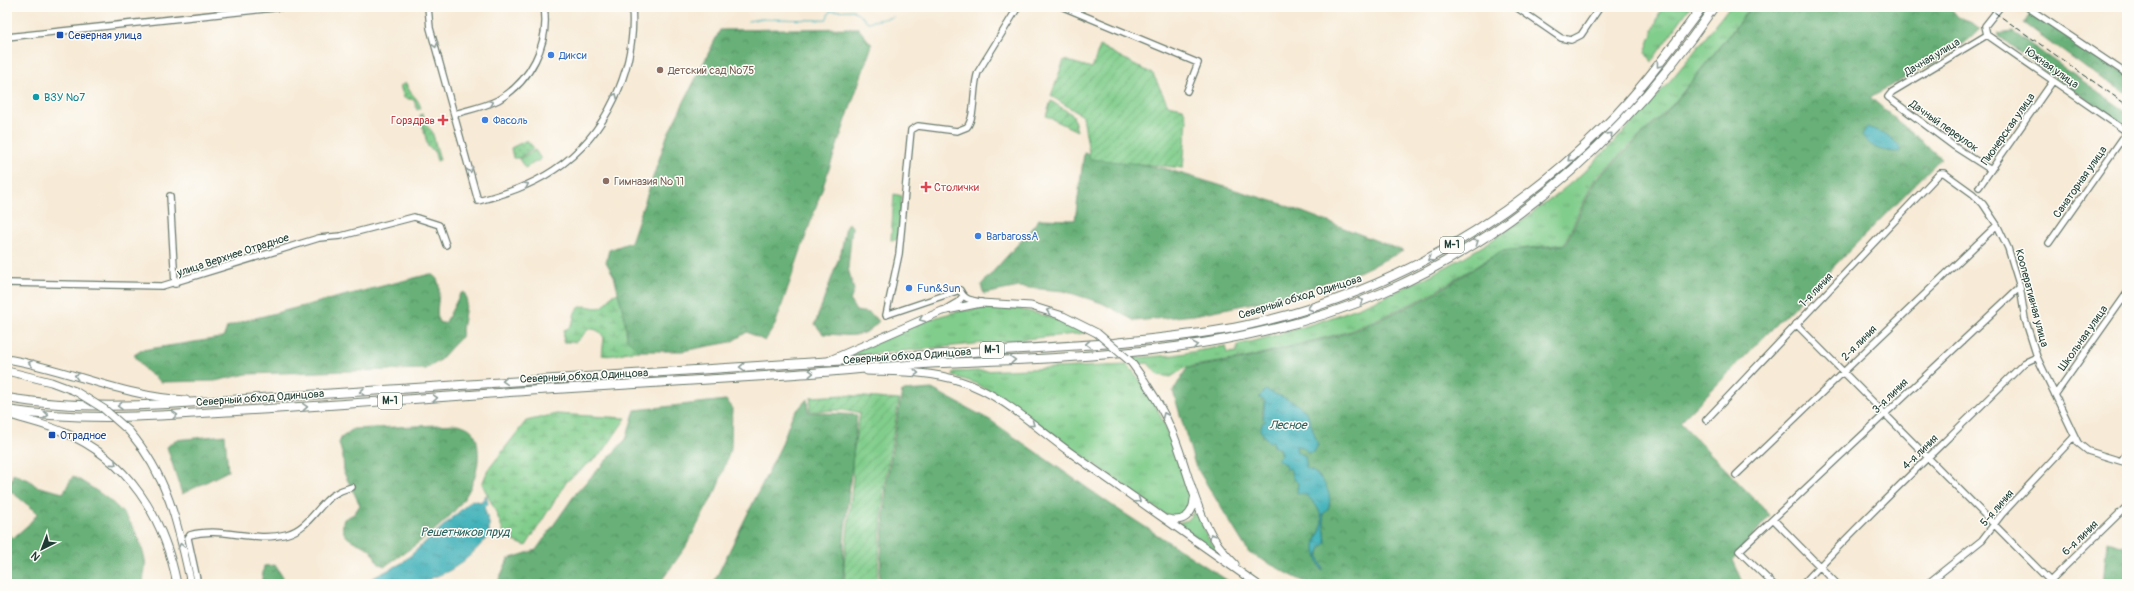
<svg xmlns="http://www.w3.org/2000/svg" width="2134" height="591" viewBox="0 0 2134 591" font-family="Pangolin,sans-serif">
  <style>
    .grass { fill: url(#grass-tufts); stroke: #508560 }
    .forest { fill: url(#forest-crowns); stroke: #447656; fill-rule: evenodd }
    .wetland { fill: url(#wetland-marsh); stroke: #508560 }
    .park { fill: url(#park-dots); stroke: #508560 }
    .garden { fill: url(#garden-furrows); stroke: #508560 }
    .pitch { fill: #81cd8c; stroke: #508560 }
    .water { fill: url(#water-ripples); stroke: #307877 }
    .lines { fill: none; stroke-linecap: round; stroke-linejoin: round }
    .stream { stroke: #42b2ba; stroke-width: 1 }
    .minor-casing { stroke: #6b7a6d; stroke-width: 8 }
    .major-casing { stroke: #6b7a6d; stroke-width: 9 }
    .highway-casing { stroke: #6b7a6d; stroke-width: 10 }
    .minor { stroke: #fff; stroke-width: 5.5 }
    .major { stroke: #fff; stroke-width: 7 }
    .highway { stroke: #fff; stroke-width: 8 }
    .rail { stroke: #1f3d34; stroke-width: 1; stroke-dasharray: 6 3; stroke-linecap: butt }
    .major-bridge-casing { stroke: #6b7a6d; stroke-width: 9; stroke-linecap: butt }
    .major-bridge { stroke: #fff; stroke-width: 7 }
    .oneway { stroke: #8f9e9a }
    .transit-dot { fill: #1a4fb4; stroke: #fdfcf7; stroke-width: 1.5 }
    .shop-dot { fill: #3f7fe0; stroke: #fdfcf7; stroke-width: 1.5 }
    .education-dot { fill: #8d6e63; stroke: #fdfcf7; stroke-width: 1.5 }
    .culture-dot { fill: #0f9aa8; stroke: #fdfcf7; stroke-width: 1.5 }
    .health-dot { fill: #e0444e; stroke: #fdfcf7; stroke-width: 1.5 }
    .labels { text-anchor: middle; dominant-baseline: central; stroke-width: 3; stroke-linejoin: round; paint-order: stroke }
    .shield { fill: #fdfcf7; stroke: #62766e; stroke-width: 1 }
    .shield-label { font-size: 10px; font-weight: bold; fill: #1f3d34 }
    .transit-label { font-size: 11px; fill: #164399; stroke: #fdfcf7; text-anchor: start }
    .shop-label { font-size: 11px; fill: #366cbe; stroke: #fdfcf7; text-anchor: start }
    .street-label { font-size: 11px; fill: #1f3d34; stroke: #fdfcf7 }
    .education-label { font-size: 11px; fill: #785e54; stroke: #fdfcf7; text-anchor: start }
    .culture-label { font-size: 11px; fill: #0d838f; stroke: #fdfcf7; text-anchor: start }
    .health-label { font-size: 11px; fill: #be3a42; stroke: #fdfcf7; text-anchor: end }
    .water-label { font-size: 12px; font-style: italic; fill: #2a605c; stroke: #fdfcf7 }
  </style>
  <defs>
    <pattern id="grass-tufts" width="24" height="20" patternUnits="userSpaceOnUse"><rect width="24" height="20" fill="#81cd8c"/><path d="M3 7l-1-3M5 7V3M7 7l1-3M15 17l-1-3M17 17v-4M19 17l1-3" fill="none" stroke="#69a873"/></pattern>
    <pattern id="forest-crowns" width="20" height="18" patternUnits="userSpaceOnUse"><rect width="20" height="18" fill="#68b078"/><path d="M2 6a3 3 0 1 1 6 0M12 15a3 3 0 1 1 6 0" fill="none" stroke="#559063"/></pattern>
    <pattern id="wetland-marsh" width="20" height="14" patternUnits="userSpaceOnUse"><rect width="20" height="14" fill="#81cd8c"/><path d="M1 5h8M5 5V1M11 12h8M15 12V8" fill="none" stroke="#69a873"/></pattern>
    <pattern id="park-dots" width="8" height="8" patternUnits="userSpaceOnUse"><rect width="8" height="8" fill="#81cd8c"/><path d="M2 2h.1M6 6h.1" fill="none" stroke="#69a873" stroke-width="1.8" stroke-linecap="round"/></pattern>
    <pattern id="garden-furrows" width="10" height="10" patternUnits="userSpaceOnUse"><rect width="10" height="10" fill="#81cd8c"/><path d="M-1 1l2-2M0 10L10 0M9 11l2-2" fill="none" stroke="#69a873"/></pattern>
    <pattern id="water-ripples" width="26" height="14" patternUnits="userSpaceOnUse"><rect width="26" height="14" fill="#42b2ba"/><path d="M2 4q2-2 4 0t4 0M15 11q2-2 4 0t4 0" fill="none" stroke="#379298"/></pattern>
  </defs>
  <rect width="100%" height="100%" fill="#fdfcf7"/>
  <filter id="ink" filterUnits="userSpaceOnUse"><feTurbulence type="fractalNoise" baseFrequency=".025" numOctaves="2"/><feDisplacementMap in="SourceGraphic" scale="8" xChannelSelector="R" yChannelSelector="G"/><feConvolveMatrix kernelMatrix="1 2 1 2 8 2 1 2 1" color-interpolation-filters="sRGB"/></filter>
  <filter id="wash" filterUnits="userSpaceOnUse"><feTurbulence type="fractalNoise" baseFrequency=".012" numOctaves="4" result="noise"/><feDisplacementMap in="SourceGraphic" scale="16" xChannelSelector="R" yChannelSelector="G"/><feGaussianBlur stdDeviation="0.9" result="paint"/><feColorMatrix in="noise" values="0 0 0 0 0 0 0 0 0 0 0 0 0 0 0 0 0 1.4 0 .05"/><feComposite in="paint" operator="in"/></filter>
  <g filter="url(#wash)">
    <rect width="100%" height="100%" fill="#f7ead6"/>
    <path class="grass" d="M1662,7h28l-39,55 -6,-10z
      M1729,7h22l-78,97 -79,76 -30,64 -63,7 -75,46 -76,34 -105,27 -59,9 -15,10 -13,-2 -10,-12 -12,1 -4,-6 42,-3 51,-9 2,7 10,-1v-7c125,-29 244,-85 341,-168 12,-10 22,-22 33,-32 43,-43 81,-89 118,-138z
      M894,194l8,2 -4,42 -2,2h-5z
      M1007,307c29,5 53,12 79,26l-244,24c36,-15 74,-36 113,-45 18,-3 34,-4 52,-5z
      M1127,365c27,27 40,65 53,101 5,15 13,28 9,44l-13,8 -9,-2 -168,-120 -24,-13 -22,-7 1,-4z
      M1196,509l12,29 14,18 -46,-32 11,-4z"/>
    <path class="forest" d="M1752,7h198l8,10 12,4 10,8c-26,28 -77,49 -110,68l71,61 -261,264 90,93 -37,45 11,24h-436l-59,-31 -54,-88 -22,-74 14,-23 58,-9 106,-27 76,-34 75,-47 63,-6 30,-64 78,-76zM1265,401l42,11 4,15 -8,20 -7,-2 1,7 5,4 5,13c16,4 21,21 23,36l-7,9 3,29c-10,8 -8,16 -3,26l-1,2c-5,-9 -8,-20 -6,-30 1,-6 6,-11 6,-18 0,-15 -13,-27 -25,-34l1,-6 -6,-6 -2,-9 -13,-9 4,-4c-5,-17 -11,-11 -18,-20 -1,-1 -1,-4 -3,-5l3,-8 4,-1 -5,-7z
      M2032,12l95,63v18l-40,-24 -63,-46z
      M858,28l14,17 -97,280 -10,16 -18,-9 -16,10 -49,9h-43l-12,-12 -3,-23 -10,-40 -8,-14 3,-12 22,-8 36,-106 53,-106z
      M2013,32l114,80v15l-88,-60 -42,-33z
      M1084,153l82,16 116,35 121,47 -42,20 -83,27 -84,17 -59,6 -33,-18 -38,-12 -45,-4 -35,7 -3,-9 45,-50 13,-16 36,1z
      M849,223l3,4 -4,41 6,22 -4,11 6,10 13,2 10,8c-18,21 -33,13 -56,13l-8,-10 26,-72 5,-26z
      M430,274c19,6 1,36 10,49h5l2,-3 13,-26 4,-2 3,7 -6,38 -22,24 -13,8 -179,5 -32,7 -54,1 -15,-11 -12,-16 8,-5 78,-12 4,-2 3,-9 17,-6z
      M932,389l58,31 123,86 120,78h-354l7,-98 16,-95z
      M807,399l1,13 49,3 -13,125 -1,44h-130l68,-138 11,-30z
      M726,400l6,7 -1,41 -14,40 -32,60 -26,36h-162l11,-25 28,-9 40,-57 50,-54 9,-29z
      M458,424c16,4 19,11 20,26 4,54 -54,89 -93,116l-6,-2c-4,-4 -4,-9 -8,-13 -7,-9 -35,-9 -27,-32l10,-5 6,-9 -16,-32 -1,-16 -4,-14 2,-5 12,-9z
      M225,435l3,36 -46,23 -15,-47 8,-7z
      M13,474l16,6 7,6 27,7 10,-17c39,24 61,37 72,84 2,8 -3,16 -1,24h-137v-51l6,5 15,-13 10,-12 -29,-23z
      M2107,541l20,6v37h-24z
      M275,565l12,19h-26l3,-18z"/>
    <path class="wetland" d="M618,293l6,23 3,23 12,12c-13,-1 -25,7 -37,4l2,-17c-4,-7 -7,-9 -15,-9l-13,13h-13l1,-12c14,-5 6,-16 15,-22 10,-7 21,10 32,-12z
      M556,414l70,4 -23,34 -36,29 -41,65 -20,-8 -11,-28 -13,-26 6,-14 38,-49z"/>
    <path class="park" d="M406,83c5,14 11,12 15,25l-4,2 -3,-10 -10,-2 -4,-12z
      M423,114l3,11 6,6 8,29 -3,1 -3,-11 -6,-3 -8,-32z
      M527,140l7,8 -15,10h-6l-2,-10z"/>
    <path class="garden" d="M1100,46l53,28 15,31 15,3 4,12 -4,48 -93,-9 -7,-43 -32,-20 13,-36 28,8z
      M1051,101l22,14 4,16 -31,-15z
      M844,395l55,5 -15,88 -7,96h-32l-1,-19 9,-88c-4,-8 5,-51 7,-64 -17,-6 -34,-1 -51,-2l2,-14z"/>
    <path class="pitch" d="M535,150l6,9 -16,9 -6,-9z"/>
    <path class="water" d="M1867,127l19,7 14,12v6c-16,0 -29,-3 -38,-17z
      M1266,390l28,12 13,10 11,33 -4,7 -6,1 -5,-6 -7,-1 1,6 8,4 2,13c16,4 32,33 16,45l3,29 -5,4 -3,8 5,14 -1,2c-3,-8 -7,-15 -7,-24 0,-9 7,-15 7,-24 0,-13 -12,-30 -25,-30l1,-10 -6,-6 -2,-9 -4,2 -1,-5 -8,-6 4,-4 -2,-7 -5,-1 -1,-6 -4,1 -9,-12 3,-8 3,-1 -3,-3 2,-17 -6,-4z
      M486,495l2,9 -4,3 5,16v12c-11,13 -22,25 -37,34 -10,6 -21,8 -31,15h-52v-4l33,-17 70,-63 9,2z"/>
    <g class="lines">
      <path class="stream" d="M748,21l12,-2 66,1 4,-9 23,-1 15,12 25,-5"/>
    </g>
  </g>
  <g filter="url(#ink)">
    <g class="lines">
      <defs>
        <path id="minor" d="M428,7l2,21 48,173c27,-7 52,-15 76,-31 52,-34 83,-101 78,-163
          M1007,7l10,2
          M1063,7l135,56 -11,28
          M1516,7l45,31 10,2 10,-5 19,-28
          M2000,7l-15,19 2,9 140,97
          M2027,7l100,67
          M1987,35l-95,57 -4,5 67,50 36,23
          M7,37l276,-30
          M454,114c14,-4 30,-7 44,-14 32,-18 52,-56 46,-93
          M1979,187l74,-106
          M170,196l5,88
          M2049,243l78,-111
          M7,283l155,3 157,-48 22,-2 73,-19 25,8 7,20
          M946,309l12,-7 5,-6
          M886,315l13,-61 12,-124 7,-4 39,5 10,-4c9,-11 5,-39 11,-55l40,-65
          M886,315l74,-25c4,10 11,10 21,12
          M1796,324l254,257
          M2055,395l72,-102
          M1706,420l234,-247h4l29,21 10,10 14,21 11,23 12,39 5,32 12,38 41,86 10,8 39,12
          M2121,461l6,-9
          M1736,475l261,-250
          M1774,520l63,64
          M198,584l-10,-46 2,-3c31,-9 63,8 97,-1 18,-5 26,-20 39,-33 7,-8 16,-11 26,-14
          M1773,584l-34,-33 281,-264
          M1803,584c71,-77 148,-147 221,-221l13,-6
          M1927,584l55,-44 20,-26 72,-77
          M2047,584l80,-78"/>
        <path id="major" d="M7,359c61,10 117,38 179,41
          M830,360l112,-49 39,-8 50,3 32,10 34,17
          M1131,362c19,25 32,46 43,74 18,45 24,94 61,128
          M7,371l44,11 24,9
          M867,371c31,1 63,0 93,10 42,13 76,47 111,72 62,44 124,87 186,131
          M7,414c18,6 38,10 56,18 65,27 101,85 114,152
          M129,431c40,47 49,94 62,153
          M1168,519c15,4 25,-4 26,-20"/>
        <path id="highway" d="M7,398c53,9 106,9 160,6l947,-61c43,-5 87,-8 129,-17 141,-30 262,-100 363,-201 36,-36 65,-77 96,-118
          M7,410c76,12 152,6 229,1 101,-6 202,-14 303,-21 86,-6 171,-10 257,-16 49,-3 98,-9 147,-11 149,-6 302,-10 441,-71 137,-60 246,-163 330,-285"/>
      </defs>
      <use href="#minor" class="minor-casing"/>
      <use href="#major" class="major-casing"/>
      <use href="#highway" class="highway-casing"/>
      <use href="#minor" class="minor"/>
      <use href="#major" class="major"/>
      <use href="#highway" class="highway"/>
      <path class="rail" d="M1987,7l140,98"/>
      <defs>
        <path id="major-bridge" d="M1097,333l34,29
          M75,391l29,18 25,22"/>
      </defs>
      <use href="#major-bridge" class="major-bridge-casing"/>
      <use href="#major-bridge" class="major-bridge"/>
    </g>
    <defs><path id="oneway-chevron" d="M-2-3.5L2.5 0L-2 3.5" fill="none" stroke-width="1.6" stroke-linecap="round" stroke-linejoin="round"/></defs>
    <g class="oneway">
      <use href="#oneway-chevron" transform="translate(435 45) rotate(75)"/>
      <use href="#oneway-chevron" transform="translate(1659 65) rotate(127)"/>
      <use href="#oneway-chevron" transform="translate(615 96) rotate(-65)"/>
      <use href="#oneway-chevron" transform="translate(491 103) rotate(-23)"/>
      <use href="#oneway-chevron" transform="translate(1610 135) rotate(-44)"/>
      <use href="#oneway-chevron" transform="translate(1570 159) rotate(138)"/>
      <use href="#oneway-chevron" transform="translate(470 170) rotate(75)"/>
      <use href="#oneway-chevron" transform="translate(526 185) rotate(-26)"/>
      <use href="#oneway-chevron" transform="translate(1476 242) rotate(-34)"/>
      <use href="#oneway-chevron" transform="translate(1430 259) rotate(150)"/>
      <use href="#oneway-chevron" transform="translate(1361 301) rotate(-20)"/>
      <use href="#oneway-chevron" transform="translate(1310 308) rotate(163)"/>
      <use href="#oneway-chevron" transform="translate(1049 311) rotate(-163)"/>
      <use href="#oneway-chevron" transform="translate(922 319) rotate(157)"/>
      <use href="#oneway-chevron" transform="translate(1088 344) rotate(177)"/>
      <use href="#oneway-chevron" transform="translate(1195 345) rotate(-10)"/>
      <use href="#oneway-chevron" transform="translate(1013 360) rotate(-3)"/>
      <use href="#oneway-chevron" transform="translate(31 363) rotate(-168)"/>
      <use href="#oneway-chevron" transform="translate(742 367) rotate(177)"/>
      <use href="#oneway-chevron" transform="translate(811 373) rotate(-4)"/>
      <use href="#oneway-chevron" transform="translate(916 373) rotate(4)"/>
      <use href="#oneway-chevron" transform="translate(77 376) rotate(-162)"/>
      <use href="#oneway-chevron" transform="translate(505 381) rotate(176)"/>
      <use href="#oneway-chevron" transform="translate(362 392) rotate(176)"/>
      <use href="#oneway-chevron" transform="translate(435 398) rotate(-5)"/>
      <use href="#oneway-chevron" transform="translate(120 406) rotate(178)"/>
      <use href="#oneway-chevron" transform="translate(305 407) rotate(-4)"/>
      <use href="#oneway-chevron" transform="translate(46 415) rotate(5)"/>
      <use href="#oneway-chevron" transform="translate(175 415) rotate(-3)"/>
      <use href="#oneway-chevron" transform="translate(1165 415) rotate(-113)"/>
      <use href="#oneway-chevron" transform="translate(1032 424) rotate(37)"/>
      <use href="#oneway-chevron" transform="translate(114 463) rotate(40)"/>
      <use href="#oneway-chevron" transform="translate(1138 500) rotate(35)"/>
      <use href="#oneway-chevron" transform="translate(1212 536) rotate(-122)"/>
      <use href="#oneway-chevron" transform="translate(181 546) rotate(-103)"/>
    </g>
  </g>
  <g class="transit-dot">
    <rect x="56" y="31" width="8" height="8" rx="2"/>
    <rect x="48" y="431" width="8" height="8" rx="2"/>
  </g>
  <g class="shop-dot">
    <circle cx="551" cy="55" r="4"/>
    <circle cx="485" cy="120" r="4"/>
    <circle cx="978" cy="236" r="4"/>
    <circle cx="909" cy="288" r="4"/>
  </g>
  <g class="education-dot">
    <circle cx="660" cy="70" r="4"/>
    <circle cx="606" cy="181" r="4"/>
  </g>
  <circle class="culture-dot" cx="36" cy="97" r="4"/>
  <g class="health-dot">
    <path d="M441 114h4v4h4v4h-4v4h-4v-4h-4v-4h4z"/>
    <path d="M924 181h4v4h4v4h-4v4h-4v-4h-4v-4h4z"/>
  </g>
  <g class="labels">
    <g class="shield">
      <rect x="1440" y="237" width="24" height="16" rx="3"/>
      <rect x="980" y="342" width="24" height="16" rx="3"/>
      <rect x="378" y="393" width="24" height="16" rx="3"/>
    </g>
    <g class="shield-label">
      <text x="1452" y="245">М-1</text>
      <text x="992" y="350">М-1</text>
      <text x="390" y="401">М-1</text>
    </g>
    <g class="transit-label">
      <text x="68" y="35">Северная улица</text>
      <text x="60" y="435">Отрадное</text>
    </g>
    <g class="shop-label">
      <text x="559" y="55">Дикси</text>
      <text x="493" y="120">Фасоль</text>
      <text x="986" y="236">BarbarossA</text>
      <text x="917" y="288">Fun&amp;Sun</text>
    </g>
    <g class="street-label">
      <text transform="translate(1932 57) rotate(-31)">Дачная улица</text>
      <text transform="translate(2052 68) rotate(35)">Южная улица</text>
      <text transform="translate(1944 126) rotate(35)">Дачный переулок</text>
      <text transform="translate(2008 129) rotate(-55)">Пионерская улица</text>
      <text transform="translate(2080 182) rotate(-55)">Санаторная улица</text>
      <text transform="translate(233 255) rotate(-18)">улица Верхнее Отрадное</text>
      <text transform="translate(1816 290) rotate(-46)">1-я линия</text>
      <text transform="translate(1300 297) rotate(-17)">Северный обход Одинцова</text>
      <text transform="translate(2032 298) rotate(75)">Кооперативная улица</text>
      <text transform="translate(2083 338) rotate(-55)">Школьная улица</text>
      <text transform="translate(1859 343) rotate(-45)">2-я линия</text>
      <text transform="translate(907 356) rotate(-4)">Северный обход Одинцова</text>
      <text transform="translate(584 376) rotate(-3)">Северный обход Одинцова</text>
      <text transform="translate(1890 396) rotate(-44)">3-я линия</text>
      <text transform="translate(260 398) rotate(-4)">Северный обход Одинцова</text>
      <text transform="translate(1920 452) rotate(-44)">4-я линия</text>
      <text transform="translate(1997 508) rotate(-49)">5-я линия</text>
      <text transform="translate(2080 538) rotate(-44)">6-я линия</text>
    </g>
    <g class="education-label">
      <text x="668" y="70">Детский сад №75</text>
      <text x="614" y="181">Гимназия № 11</text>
    </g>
    <g class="culture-label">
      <text x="44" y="97">ВЗУ №7</text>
    </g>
    <g class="health-label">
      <text x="435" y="120">Горздрав</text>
      <text x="934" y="187" text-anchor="start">Столички</text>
    </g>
    <g class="water-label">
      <text x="1288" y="425">Лесное</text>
      <text x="465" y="532">Решетников пруд</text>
    </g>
  </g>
  <rect width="2134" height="591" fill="none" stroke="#fdfcf7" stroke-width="24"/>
  <g transform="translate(42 549) rotate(222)" stroke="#fdfcf7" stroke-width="3" paint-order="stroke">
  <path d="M0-3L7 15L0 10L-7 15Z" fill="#1f3d34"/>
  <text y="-6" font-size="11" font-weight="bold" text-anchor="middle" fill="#1f3d34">N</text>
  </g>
</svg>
